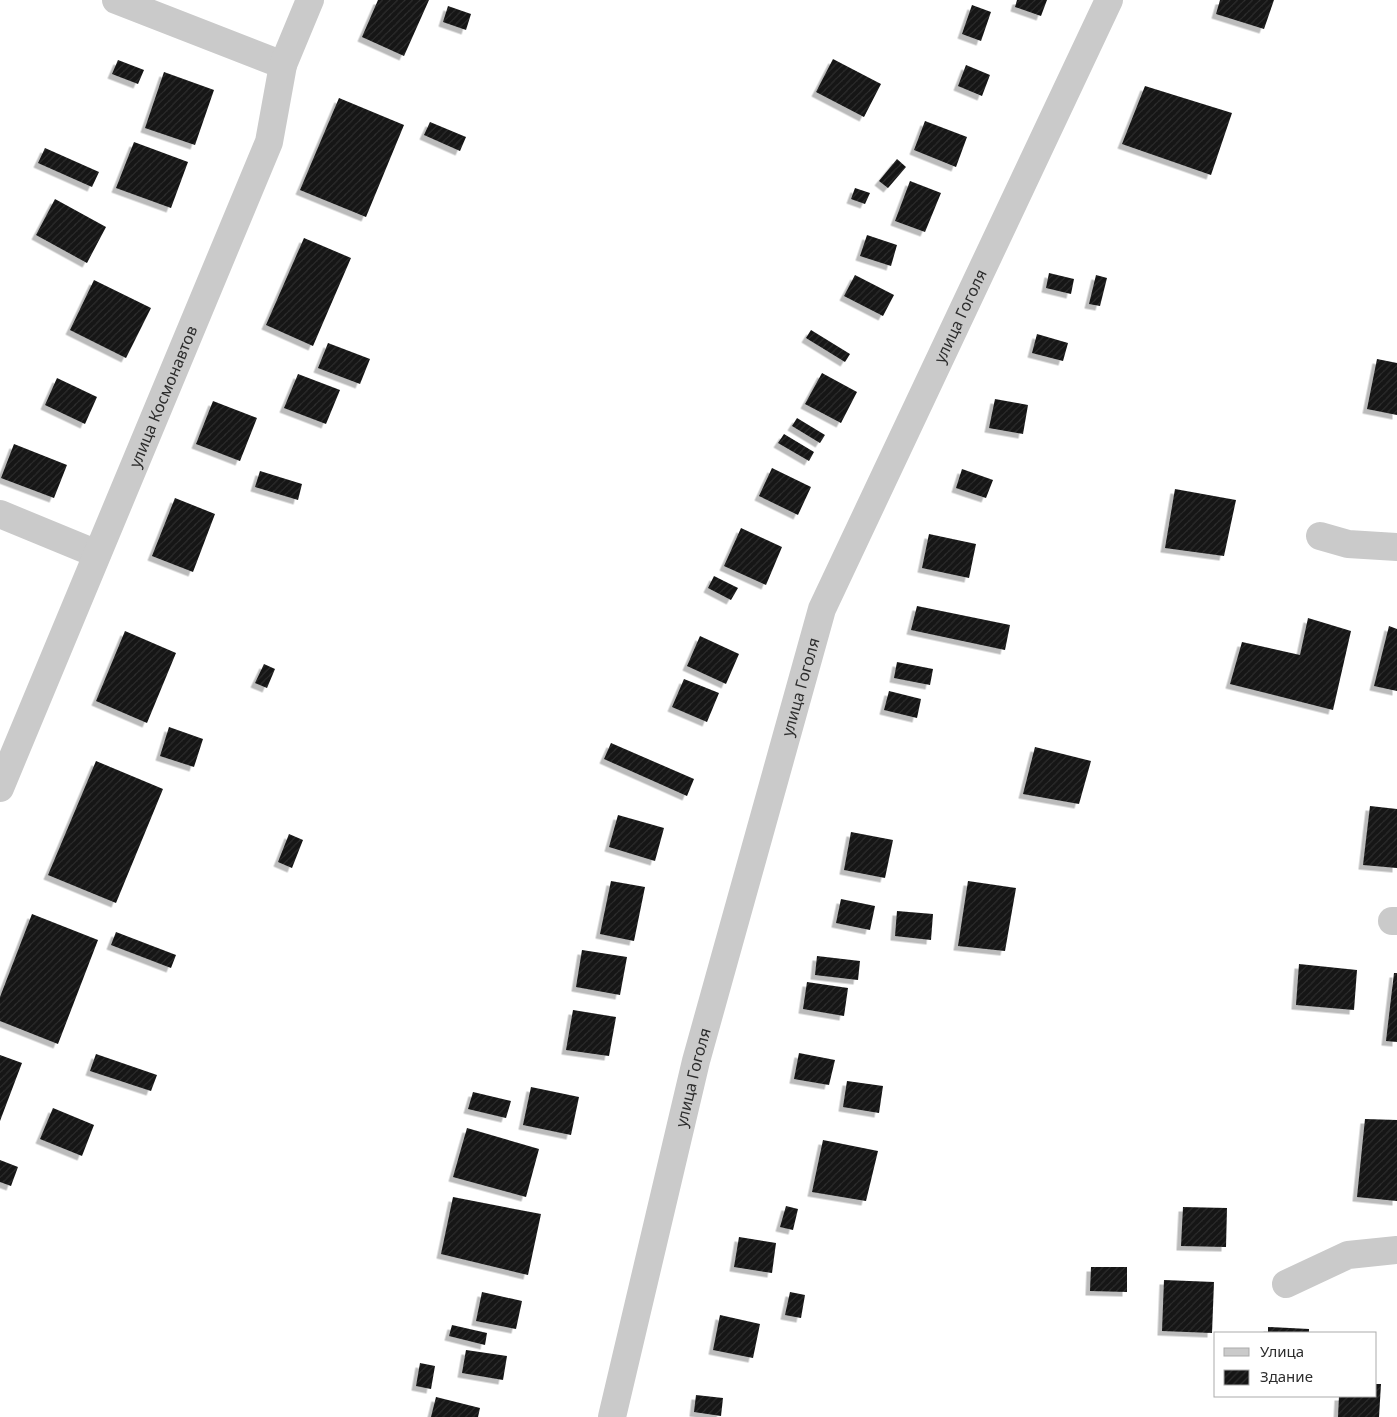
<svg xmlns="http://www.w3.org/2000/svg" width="1397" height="1417" viewBox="0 0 1397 1417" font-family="'Noto Sans',sans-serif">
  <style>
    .building { fill: url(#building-hatch); filter: url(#shadow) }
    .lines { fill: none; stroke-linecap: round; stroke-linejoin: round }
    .minor { stroke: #cacaca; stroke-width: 28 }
    .labels { text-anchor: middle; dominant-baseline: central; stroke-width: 5; stroke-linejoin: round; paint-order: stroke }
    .street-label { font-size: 16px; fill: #2d2d2d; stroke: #fff }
  </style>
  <defs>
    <pattern id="building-hatch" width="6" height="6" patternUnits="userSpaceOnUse" patternTransform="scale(1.25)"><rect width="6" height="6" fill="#141414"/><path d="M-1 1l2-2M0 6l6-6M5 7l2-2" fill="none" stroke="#2e2e2e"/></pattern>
    <filter id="shadow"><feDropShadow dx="-4.5" dy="4.5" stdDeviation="0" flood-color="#0004"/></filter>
  </defs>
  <rect width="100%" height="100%" fill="#fff"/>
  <path class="building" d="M378,0h51l-25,56 -42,-19z
    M1017,0h30l-6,16 -26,-9z
    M1220,0h54l-10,29 -48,-15z
    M972,5l19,7 -10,29 -19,-7z
    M448,6l23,8 -5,16 -23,-8z
    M833,59l48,25 -17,33 -48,-25z
    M118,60l26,10 -6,14 -26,-10z
    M966,65l24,10 -8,21 -24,-10z
    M164,72l50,18 -19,55 -50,-17z
    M1145,86l87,27 -21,62 -89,-31z
    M339,98l65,27 -38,92 -66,-27z
    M925,121l42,16 -11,30 -42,-17z
    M430,122l36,15 -6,14 -36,-16z
    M134,142l54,20 -17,46 -55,-20z
    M45,148l54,24 -7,15 -54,-24z
    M897,159l9,8 -18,21 -9,-7z
    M910,181l31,12 -16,39 -30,-11z
    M855,188l15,5 -5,11 -14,-5z
    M55,199l51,28 -19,36 -51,-28z
    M867,235l30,10 -6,21 -31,-10z
    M304,238l47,20 -38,88 -47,-21z
    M1049,273l25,6 -3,15 -25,-6z
    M855,275l39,20 -11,21 -39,-20z
    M1096,275l11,3 -7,28 -11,-2z
    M94,280l57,28 -25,50 -56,-28z
    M811,330l39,24 -5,8 -39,-24z
    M1037,334l31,9 -5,18 -31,-8z
    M328,343l42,16 -10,25 -42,-16z
    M1377,359l20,4v52l-30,-6z
    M822,373l35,19 -16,31 -36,-19z
    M298,374l42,16 -14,34 -42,-16z
    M57,378l40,19 -12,27 -40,-19z
    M995,399l33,6 -5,29 -34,-6z
    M213,401l44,17 -17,43 -44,-17z
    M797,418l28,17 -5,8 -28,-17z
    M784,434l30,18 -5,9 -31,-18z
    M14,444l53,21 -13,33 -53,-20z
    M772,468l39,19 -13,28 -39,-19z
    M962,469l31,11 -7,18 -30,-10z
    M260,471l42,13 -4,16 -43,-13z
    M1175,489l61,11 -12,56 -59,-8z
    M175,498l40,16 -22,58 -41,-16z
    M741,528l41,19 -16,38 -42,-19z
    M929,534l47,10 -7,34 -47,-10z
    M714,576l24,12 -7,12 -23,-12z
    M917,606l93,19 -5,25 -94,-20z
    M1308,618l43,13 -18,79 -103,-26 12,-42 58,13z
    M1389,626l8,3v62l-23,-5z
    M125,631l51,22 -29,70 -51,-22z
    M700,636l39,18 -13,30 -39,-18z
    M897,662l36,7 -3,16 -36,-7z
    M264,664l11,5 -8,19 -12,-5z
    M684,679l35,14 -12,29 -35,-15z
    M889,691l32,8 -4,19 -33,-8z
    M169,727l34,12 -9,28 -34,-11z
    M611,743l83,36 -7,17 -83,-37z
    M1035,747l56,14 -12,43 -56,-10z
    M96,761l67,28 -47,114 -68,-28z
    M1370,806l27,3v59l-34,-3z
    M618,815l46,13 -9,33 -46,-14z
    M851,832l42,8 -8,38 -41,-8z
    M289,834l14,6 -11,28 -14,-6z
    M611,881l34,6 -11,54 -34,-7z
    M968,881l48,7 -11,63 -47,-5z
    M841,899l34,7 -5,24 -34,-7z
    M897,911l36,3 -2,26 -36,-4z
    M32,914l66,26 -40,104 -58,-23v-24z
    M116,932l60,23 -5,13 -60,-23z
    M582,950l45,7 -7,38 -44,-8z
    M817,956l43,5 -2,19 -43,-5z
    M1299,964l58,6 -3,40 -58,-5z
    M1394,973h3v69l-11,-1z
    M807,982l41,6 -4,28 -41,-7z
    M573,1010l43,7 -7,39 -43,-6z
    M799,1053l36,7 -6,25 -35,-6z
    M96,1054l61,21 -6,16 -61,-20z
    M0,1055l22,8 -22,58z
    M847,1081l36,5 -4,27 -36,-6z
    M531,1087l48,10 -8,38 -48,-10z
    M473,1092l38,9 -5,17 -38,-9z
    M53,1108l41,17 -12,31 -42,-17z
    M1365,1119l32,1v81l-40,-4z
    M467,1128l72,21 -13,48 -73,-20z
    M823,1140l55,11 -12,50 -54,-9z
    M0,1160l18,7 -7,19 -11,-4z
    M453,1197l88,17 -13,61 -87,-21z
    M786,1206l12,3 -5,21 -13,-3z
    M1183,1207l44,1 -1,39 -45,-1z
    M739,1237l37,6 -4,30 -38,-6z
    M1091,1267h36v25l-37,-1z
    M1164,1280l50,2 -2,51 -50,-2z
    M482,1292l40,9 -6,28 -40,-8z
    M790,1292l15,3 -4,23 -16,-3z
    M720,1315l40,9 -7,34 -40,-8z
    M452,1325l35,8 -2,12 -36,-9z
    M1268,1327l41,2v4h-41z
    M466,1350l41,6 -4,24 -41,-7z
    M420,1363l15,3 -4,23 -15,-3z
    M1376,1384h5l-2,33h-41l1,-21h37z
    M696,1395l27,3 -2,18 -27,-4z
    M436,1397l44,11 -2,9h-47z"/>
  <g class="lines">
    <g class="minor">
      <path d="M116,0l167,65"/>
      <path d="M0,514l97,40"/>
      <path d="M1320,536l28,8 49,3"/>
      <path id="s1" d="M0,788l269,-646 14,-77 27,-65"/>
      <path d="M1392,921h5"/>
      <path d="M1286,1284l62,-29 49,-5"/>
      <path id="s2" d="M612,1417l84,-356 126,-452 287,-609"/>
    </g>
  </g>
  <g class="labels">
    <g class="street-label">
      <text stroke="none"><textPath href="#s2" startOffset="1159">улица Гоголя</textPath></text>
      <text stroke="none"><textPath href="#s1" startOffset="424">улица Космонавтов</textPath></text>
      <text stroke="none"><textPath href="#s2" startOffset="754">улица Гоголя</textPath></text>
      <text stroke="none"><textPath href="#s2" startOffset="349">улица Гоголя</textPath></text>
    </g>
  </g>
  <rect x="1214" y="1332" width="162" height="65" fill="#ffffff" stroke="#ababab"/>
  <rect x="1224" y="1348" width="25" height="8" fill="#cacaca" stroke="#ababab"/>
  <text x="1260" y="1357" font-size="15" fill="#2d2d2d">Улица</text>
  <rect x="1224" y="1370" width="25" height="15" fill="url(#building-hatch)" stroke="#ababab"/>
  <text x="1260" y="1382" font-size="15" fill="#2d2d2d">Здание</text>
</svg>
